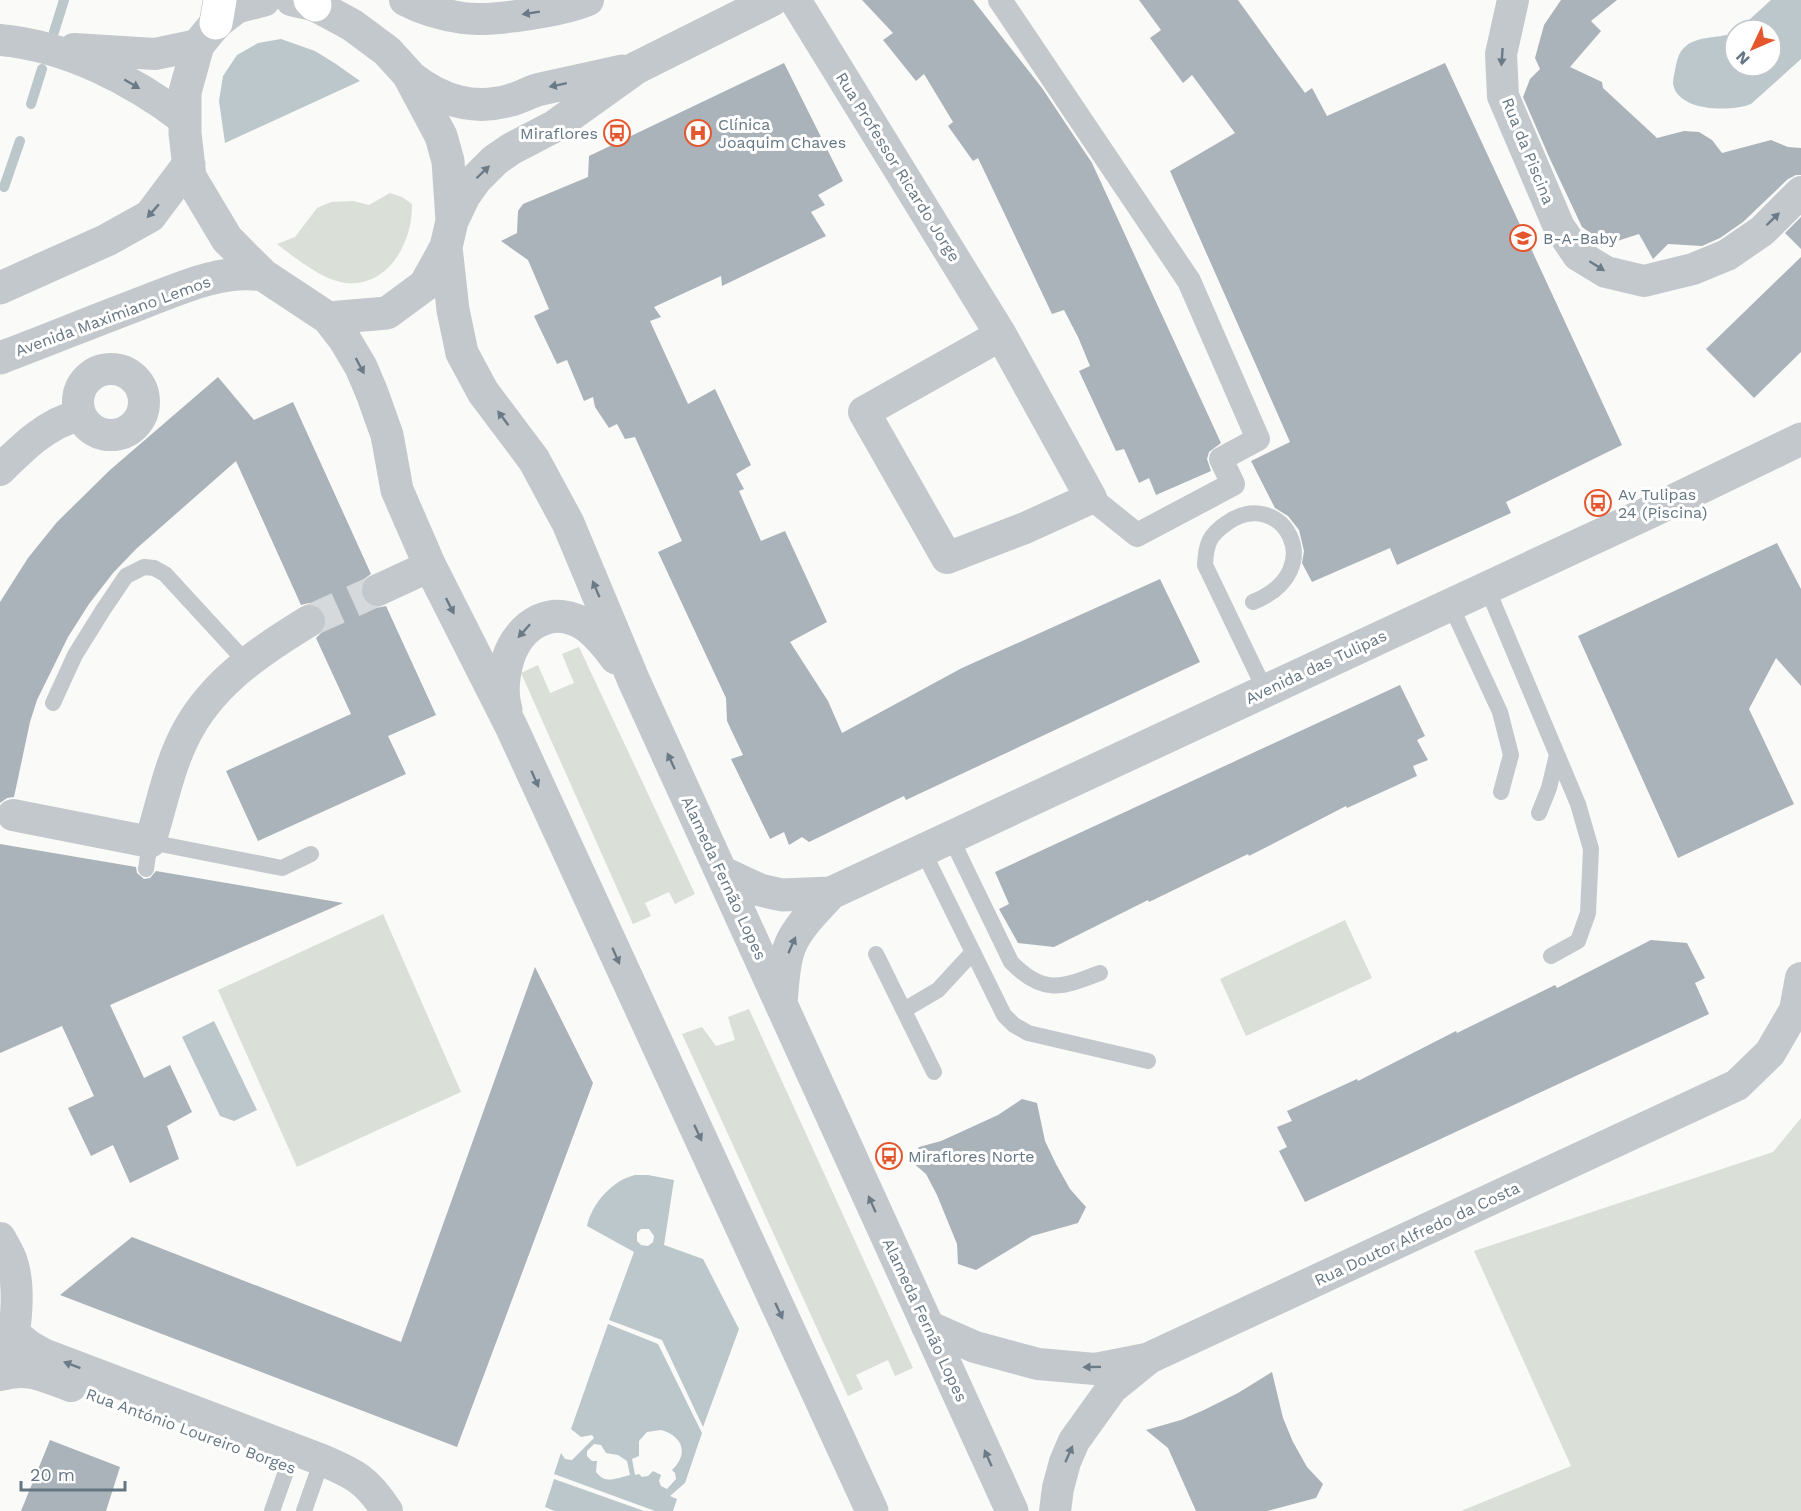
<svg xmlns="http://www.w3.org/2000/svg" width="1801" height="1511" viewBox="0 0 1801 1511" font-family="'Work Sans',sans-serif">
  <style>
    .green { fill: #dadfd7 }
    .water { fill: #bbc7cb; fill-rule: evenodd }
    .lines { fill: none; stroke-linecap: round; stroke-linejoin: round }
    .stream { stroke: #bbc7cb; stroke-width: 10 }
    .building { fill: #aab3b9 }
    .minor-tunnel { stroke: #d5d9db; stroke-width: 32; stroke-dasharray: 32 16; stroke-linecap: butt }
    .motorway-casing { stroke: #b4b9bd; stroke-width: 34 }
    .service { stroke: #c3c8cc; stroke-width: 16 }
    .pedestrian { stroke: #c3c8cc; stroke-width: 24 }
    .minor { stroke: #c3c8cc; stroke-width: 32 }
    .tertiary { stroke: #c3c8cc; stroke-width: 33 }
    .motorway { stroke: #fff; stroke-width: 33 }
    .oneway { fill: #6a7a87 }
    .labels { text-anchor: middle; dominant-baseline: central; stroke-width: 6; stroke-linejoin: round; paint-order: stroke }
    .poi-label { font-size: 16px; fill: #657683; stroke: #fff; text-anchor: start }
    .street-label { font-size: 16px; fill: #657683; stroke: #fff }
  </style>
  <rect width="100%" height="100%" fill="#fafaf8"/>
  <path class="green" d="M390,193l12,4 10,7c1,36 -22,83 -66,79 -22,-2 -52,-26 -69,-39l18,-7 22,-29 14,-6 22,-1 16,4z
    M579,647l116,247 -20,10 -6,-12 -24,11 6,13 -18,8 -112,-251 17,-8 12,28 24,-10 -12,-29z
    M383,914l78,178 -164,75 -79,-177z
    M1345,920l27,58 -126,58 -26,-57z
    M749,1009l164,359 -18,8 -7,-16 -32,15 7,14 -15,7 -166,-362 20,-7 14,19 19,-6 -7,-23z
    M1801,1118v393h-340l110,-45 -97,-215 299,-99z"/>
  <path class="water" d="M1771,0h30v59l-50,45c-20,8 -73,8 -78,-20 0,-4 1,-9 2,-14 2,-9 3,-18 11,-24 13,-11 35,-7 49,-14v34h36v-36h-33z
    M281,39l34,12 21,13 24,17 -135,62 -6,-42 4,-25 14,-21 21,-12z
    M214,1021l43,89 -23,11 -14,-5 -38,-79z
    M635,1175h13l26,5 -10,65 39,14 36,70 -36,98 -41,-87 -53,-20 25,-68 -47,-26c5,-23 26,-46 48,-51zM641,1229h8l5,7 -1,6 -5,4 -7,-1 -4,-4v-8z
    M608,1324l50,20 44,89 -17,50 -15,13 7,3 -4,12h-18l-101,-37 7,-21 4,6 7,1 22,-22 -2,-3 -11,2 -10,-8zM661,1430c22,6 28,24 11,40l3,3 1,6 -9,10 -6,-3 -2,-5 2,-6 -8,-4 -5,5 -6,1 -3,-3 -4,1 -3,-16 7,-3v-15l8,-9zM594,1444l7,1 5,8 12,2 9,6 3,14c-14,3 -24,10 -34,-3l1,-11h-5l-5,-5v-5z
    M554,1479l90,32h-89l-10,-4z"/>
  <g class="lines">
    <path class="stream" d="M54,32l10,-32
      M31,104l11,-35
      M4,187l16,-46"/>
  </g>
  <path class="building" d="M862,0h111l69,88 50,75 129,280 -12,9 -2,7 4,12 -55,24 -7,-17 -10,5 -15,-34 -8,2 -37,-80 11,-5 -12,-29 -14,-27 -12,4 -74,-156 -5,3 -25,-35 5,-4 -29,-48 -8,7 -33,-41 10,-7z
    M1139,0h99l67,93 7,-5 15,28 118,-53 177,382 -116,57 5,11 -114,52 -7,-17 -78,34 -10,-19 2,-12 -5,-21 -11,-14 -13,-8 -24,-47 39,-19 -120,-271 65,-38 -43,-58 -9,8 -33,-45 11,-8z
    M1561,0h56l-26,21 10,10 -31,36 32,15 1,6 54,50 27,-7 15,1 13,8 10,13 49,-13 17,7 13,1v27h-5l-8,4 -45,43 -23,16 -18,8 -34,-2 -15,15 -14,-25 -28,9 -19,-9 -10,-7 -32,-68 -27,-62 7,-18 10,-10 -5,-11 9,-33z
    M784,63l59,118 -25,14 7,10 -14,7 15,24 -104,50 -1,-10 -67,31 7,10 -11,4 38,83 27,-15 36,76 -15,9 8,15 -5,2 22,50 24,-10 42,91 -37,20 38,59 14,32 120,-65 198,-89 40,83 -294,138 -2,-4 -95,46 -7,-5 -13,8 -5,-13 -14,7 -39,-80 12,-4 -16,-34 -1,-23 -68,-146 24,-11 -47,-104 -10,2 -8,-15 -8,4 -14,-21 -2,-10 -9,4 -17,-41 -10,4 -23,-48 15,-7 -21,-49 -27,-19 16,-8 1,-22 5,-7 65,-27 1,-21z
    M1801,217v32l-16,-16z
    M1801,257v95l-47,46 -48,-49z
    M218,377l36,43 39,-18 78,172 -7,5 -4,9 2,10 5,6 9,4 10,-2 50,109 -48,21 18,38 -148,67 -32,-70 125,-57 -35,-76 9,-9 2,-8 -2,-9 -8,-7 -8,-2 -8,2 -65,-144 -100,88 -23,24 -24,31 -21,33 -31,63 -7,22 -16,75 -7,1 -7,5v-201l28,-44 29,-36 53,-52z
    M1777,543l24,46v97l-25,-28 -27,51 45,95 -116,54 -100,-222z
    M1400,685l25,51 -8,4 11,20 -15,6 4,10 -70,32 -1,-2 -97,50 -1,-2 -99,48 -1,-2 -94,47 -36,-4 -19,-34 10,-5 -14,-32z
    M0,844l136,23 1,6 7,6 6,-1 6,-7 187,32 -233,102 34,73 26,-13 22,47 -25,14 12,33 -49,24 -17,-38 -22,11 -23,-48 26,-12 -32,-70 -62,27z
    M1651,940l36,3 18,35 -10,5 14,31 -404,188 -26,-51 8,-4 -10,-20 15,-6 -5,-10 70,-32 1,2 98,-50 1,2 98,-48 2,3z
    M535,967l58,116 -136,364 -397,-152 72,-58 269,105z
    M1022,1099l15,4 8,38 11,23 14,25 16,18 -8,16 -46,13 -56,34 -18,-6 -1,-20 -20,-49 -11,-21 -14,-12 7,-15 22,-6 22,-10 35,-16z
    M1272,1372l11,46 10,24 14,25 16,17 -7,14 -49,13h-71l-28,-63 -22,-18 35,-10 23,-10 34,-17z
    M50,1440l70,27 -14,44h-85z"/>
  <g class="lines">
    <path class="minor-tunnel" d="M309,621l69,-31"/>
    <defs>
      <path id="motorway" d="M310,0l5,5
        M216,23l4,-23"/>
    </defs>
    <use href="#motorway" class="motorway-casing"/>
    <path class="service" d="M1487,588l91,216 13,45 -3,64 -10,28 -27,15
      M1253,602c79,-32 28,-117 -26,-79 -18,12 -21,21 -22,42l60,125
      M1450,604l50,108 11,43 -10,37
      M53,703l22,-48 28,-45 23,-34 18,-9 10,1 11,6 81,88
      M1539,813l10,-25 8,-33
      M951,838l60,124c32,33 50,26 89,11
      M923,851l81,164 10,10 14,8 120,28
      M146,869l4,-27 132,26 29,-14
      M876,954l58,118
      M904,1010l34,-20 35,-38
      M272,1511l22,-62
      M304,1511l18,-51"/>
    <path class="pedestrian" d="M1000,0l189,281 69,158 -37,20 12,25 -96,51 -46,-37"/>
    <path class="minor" d="M405,0c17,9 39,15 58,18 28,4 99,-7 125,-18
      M795,0l206,335 90,163 -66,30 -78,30 -83,-146 137,-77
      M1513,0l-12,54 2,42 56,131 19,28 28,17 38,9 49,-12 34,-14 35,-24 39,-39
      M0,40c67,6 133,40 185,80
      M74,49l81,5 43,-9
      M78 402a33 33 0 1 1 66 0a33 33 0 1 1-66 0Z
      M0,470c23,-23 47,-47 80,-55
      M378,590l52,-24
      M13,815l137,27c12,-37 19,-79 39,-114 27,-48 74,-79 120,-107
      M0,1238c4,7 8,14 11,21 9,24 7,71 -4,94
      M927,1326l48,21 63,17 57,5 51,-10
      M13,1333l16,13 14,8 279,106c33,14 45,20 65,51
      M0,1375c31,-8 42,1 71,11
      M1055,1511l3,-23 7,-26 9,-21 38,-53 37,-30 588,-273 33,-32 25,-43 6,-32"/>
    <path class="tertiary" d="M264,0l-27,7 -21,16 -18,22 -13,47v41l5,44 37,62 36,36 65,43 59,-5 38,-28 21,-38 6,-26 -4,-60 -7,-25 -33,-62 -21,-23 -35,-26 -37,-20 -23,-5
      M412,78c30,23 62,33 99,22 11,-3 20,-9 30,-11 27,-6 54,-12 81,-18
      M452,221l12,-25 12,-17 19,-19 16,-11 44,-23 81,-58 136,-68
      M446,247l7,63 9,43 21,39 51,68 34,63 66,158 378,830
      M0,288l107,-48 43,-24 39,-52
      M328,318l17,22 16,27 11,26 15,42 10,55 33,76 81,160 361,785
      M0,358c45,-17 89,-35 134,-52 40,-15 86,-38 129,-31
      M506,710c-5,-17 -3,-34 2,-51 11,-35 46,-57 80,-32 11,9 20,20 28,31
      M721,872l39,18 22,5 49,-2 821,-382 149,-72
      M781,1002c2,-18 2,-39 9,-56 8,-20 27,-37 41,-53"/>
    <use href="#motorway" class="motorway"/>
  </g>
  <defs><path id="oneway-solid" d="M-6-.8H1V-3.2L6.5 0L1 3.2V.8H-6Z" transform="scale(1.5)"/></defs>
  <g class="oneway">
    <use href="#oneway-solid" transform="translate(531 13) rotate(171)"/>
    <use href="#oneway-solid" transform="translate(1502 57) rotate(94)"/>
    <use href="#oneway-solid" transform="translate(132 84) rotate(30)"/>
    <use href="#oneway-solid" transform="translate(558 85) rotate(168)"/>
    <use href="#oneway-solid" transform="translate(483 172) rotate(-44)"/>
    <use href="#oneway-solid" transform="translate(153 211) rotate(131)"/>
    <use href="#oneway-solid" transform="translate(1773 219) rotate(-44)"/>
    <use href="#oneway-solid" transform="translate(1597 266) rotate(32)"/>
    <use href="#oneway-solid" transform="translate(360 366) rotate(62)"/>
    <use href="#oneway-solid" transform="translate(503 418) rotate(-127)"/>
    <use href="#oneway-solid" transform="translate(596 589) rotate(-113)"/>
    <use href="#oneway-solid" transform="translate(450 606) rotate(63)"/>
    <use href="#oneway-solid" transform="translate(524 631) rotate(132)"/>
    <use href="#oneway-solid" transform="translate(671 761) rotate(-115)"/>
    <use href="#oneway-solid" transform="translate(535 779) rotate(66)"/>
    <use href="#oneway-solid" transform="translate(792 945) rotate(-66)"/>
    <use href="#oneway-solid" transform="translate(616 956) rotate(66)"/>
    <use href="#oneway-solid" transform="translate(698 1133) rotate(65)"/>
    <use href="#oneway-solid" transform="translate(872 1204) rotate(-114)"/>
    <use href="#oneway-solid" transform="translate(779 1311) rotate(65)"/>
    <use href="#oneway-solid" transform="translate(72 1365) rotate(-159)"/>
    <use href="#oneway-solid" transform="translate(1092 1367) rotate(179)"/>
    <use href="#oneway-solid" transform="translate(1069 1454) rotate(-66)"/>
    <use href="#oneway-solid" transform="translate(988 1458) rotate(-114)"/>
  </g>
  <defs>
    <symbol id="bus-ring" viewBox="-11 -11 22 22"><circle r="9.5" fill="#fff" stroke="#e4572e" stroke-width="1.5"/><path d="M-5-6H5V4H4V6H2V4H-2V6H-4V4H-5ZM-3.5-4V0h7V-4ZM-3.5 1.2v1.5H-2V1.2ZM2 1.2v1.5H3.5V1.2Z" fill="#e4572e"/></symbol>
    <symbol id="hospital-ring" viewBox="-11 -11 22 22"><circle r="9.5" fill="#fff" stroke="#e4572e" stroke-width="1.5"/><path d="M-5-5h3v3.5h4V-5h3V5h-3V1.5h-4V5h-3Z" fill="#e4572e"/></symbol>
    <symbol id="school-ring" viewBox="-11 -11 22 22"><circle r="9.5" fill="#fff" stroke="#e4572e" stroke-width="1.5"/><path d="M0-5L7-2L0 1L-7-2ZM-4 1L0 2.5L4 1V4Q0 6-4 4Z" fill="#e4572e"/></symbol>
  </defs>
  <g fill-rule="evenodd">
    <use href="#bus-ring" x="602" y="118" width="30" height="30"/>
    <use href="#hospital-ring" x="683" y="118" width="30" height="30"/>
    <use href="#school-ring" x="1508" y="223" width="30" height="30"/>
    <use href="#bus-ring" x="1583" y="488" width="30" height="30"/>
    <use href="#bus-ring" x="874" y="1141" width="30" height="30"/>
  </g>
  <g class="labels">
    <g class="poi-label">
      <text x="718" y="124">Clínica<tspan x="718" dy="18">Joaquim Chaves</tspan></text>
      <text x="598" y="133" text-anchor="end">Miraflores</text>
      <text x="1543" y="238">B-A-Baby</text>
      <text x="1618" y="494">Av Tulipas<tspan x="1618" dy="18">24 (Piscina)</tspan></text>
      <text x="908" y="1156">Miraflores Norte</text>
    </g>
    <g class="street-label">
      <text transform="translate(1528 151) rotate(68)">Rua da Piscina</text>
      <text transform="translate(898 167) rotate(58)">Rua Professor Ricardo Jorge</text>
      <text transform="translate(113 316) rotate(-20)">Avenida Maximiano Lemos</text>
      <text transform="translate(1316 667) rotate(-25)">Avenida das Tulipas</text>
      <text transform="translate(724 878) rotate(65)">Alameda Fernão Lopes</text>
      <text transform="translate(1417 1234) rotate(-25)">Rua Doutor Alfredo da Costa</text>
      <text transform="translate(925 1320) rotate(65)">Alameda Fernão Lopes</text>
      <text transform="translate(191 1431) rotate(20)">Rua António Loureiro Borges</text>
    </g>
  </g>
  <g transform="translate(1753 48) rotate(226)"><circle r="28" fill="#ffffff" stroke="#c1c8cd" stroke-width="1.5"/>
  <path d="M0-4.5L10 22L0 15L-10 22Z" fill="#e4572e"/>
  <text y="-9" font-size="16" font-weight="bold" text-anchor="middle" fill="#657683">N</text>
  </g>
  <path d="M21 1481v9h104v-9" fill="none" stroke="#657683" stroke-width="3"/>
  <text x="30" y="1481" font-size="18" fill="#657683" stroke="#ffffff" stroke-width="4.5" paint-order="stroke">20 m</text>
</svg>
